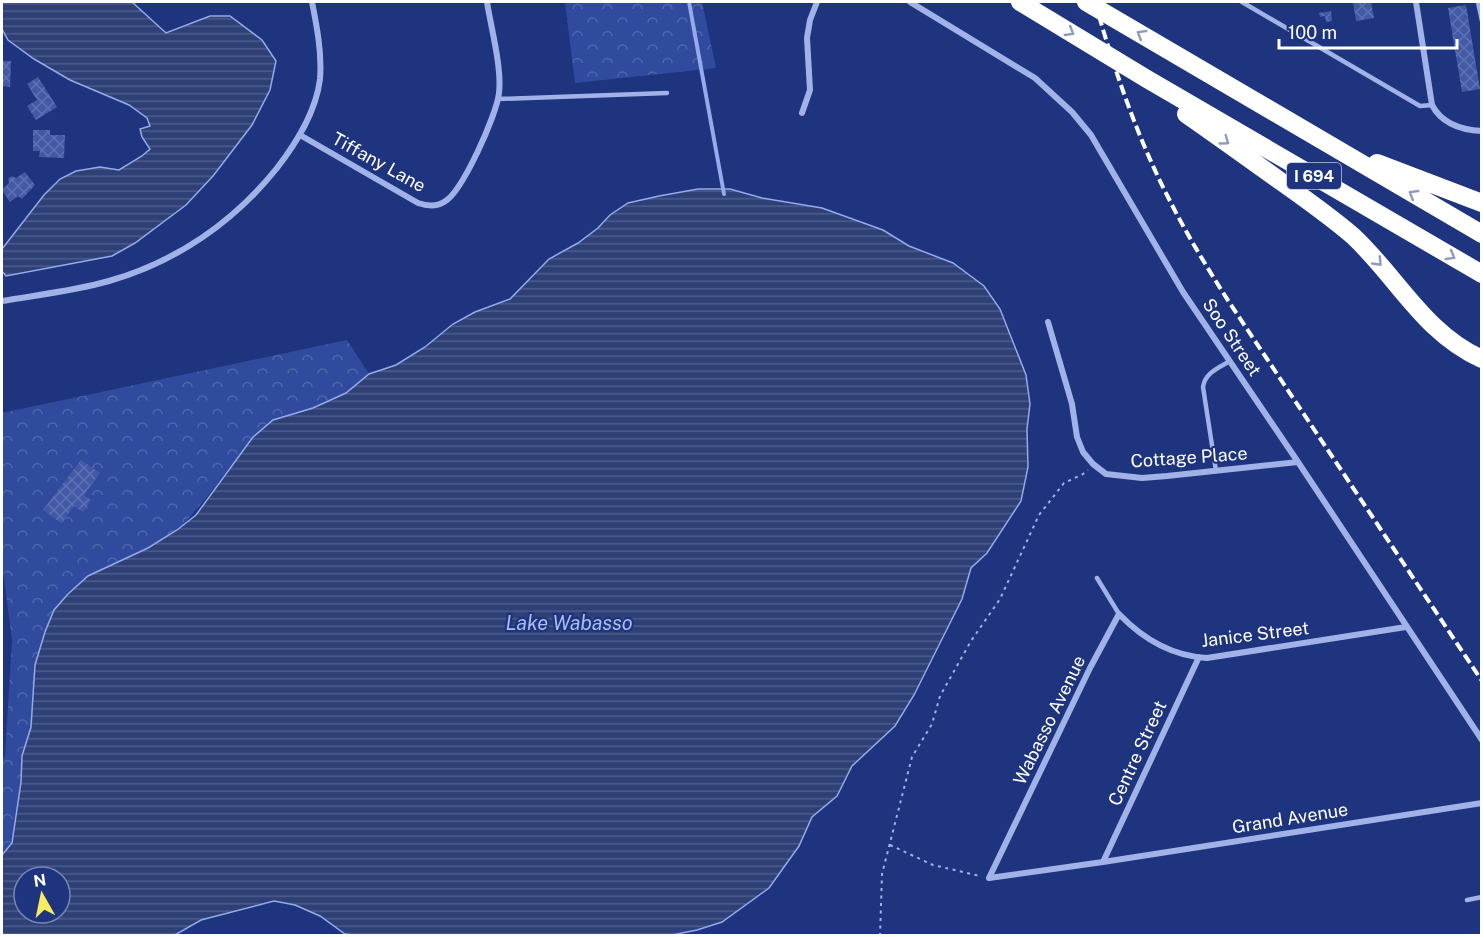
<svg xmlns="http://www.w3.org/2000/svg" width="1483" height="937" viewBox="0 0 1483 937" font-family="'Public Sans',sans-serif">
  <style>
    .forest { fill: url(#forest-crowns) }
    .water { fill: url(#water-rules); stroke: #94aaea; stroke-width: 1.5; fill-rule: evenodd }
    .lines { fill: none; stroke-linecap: round; stroke-linejoin: round }
    .stream { stroke: #94aaea; stroke-width: 4 }
    .building { fill: url(#building-cross-hatch) }
    .path { stroke: #a1b2e8; stroke-width: 2; stroke-dasharray: 3 4.5; stroke-linecap: butt }
    .lane { stroke: #a1b2e8; stroke-width: 4.5 }
    .street { stroke: #a1b2e8; stroke-width: 6 }
    .highway { stroke: #fff; stroke-width: 18 }
    .rail { stroke: #fff; stroke-width: 4; stroke-dasharray: 10 4.5; stroke-linecap: butt }
    .oneway { stroke: #8e9abe }
    .labels { text-anchor: middle; dominant-baseline: central; stroke-width: 4.5; stroke-linejoin: round; paint-order: stroke }
    .shield { fill: #1e347e; stroke: #bcc2d8; stroke-width: 1.5 }
    .shield-label { font-size: 16px; font-weight: bold; fill: #fff }
    .street-label { font-size: 18px; fill: #fff; stroke: #1e347e }
    .water-label { font-size: 20px; font-style: italic; fill: #acbdf0; stroke: #1e347e }
  </style>
  <defs>
    <pattern id="forest-crowns" width="20" height="18" patternUnits="userSpaceOnUse" patternTransform="scale(1.5)"><rect width="20" height="18" fill="#304b9d"/><path d="M2 6a3 3 0 1 1 6 0M12 15a3 3 0 1 1 6 0" fill="none" stroke="#4f66ac"/></pattern>
    <pattern id="water-rules" width="6" height="5" patternUnits="userSpaceOnUse" patternTransform="scale(1.5)"><rect width="6" height="5" fill="#2f4077"/><path d="M0 2.5h6" fill="none" stroke="#4e5d8b"/></pattern>
    <pattern id="building-cross-hatch" width="8" height="8" patternUnits="userSpaceOnUse" patternTransform="scale(1.5)"><rect width="8" height="8" fill="#4259a6"/><path d="M0 0l8 8M0 8l8-8" fill="none" stroke="#5e72b3"/></pattern>
  </defs>
  <rect width="100%" height="100%" fill="#1e347e"/>
  <path class="forest" d="M565,2h137l14,66 -141,15z
    M347,340l22,34 -23,19 -93,44 -42,55 -27,32 -36,24 -113,117 -4,62 -9,29 -1,26 -9,61 -10,12v-96l3,-3 7,-116 -10,-77v-150z"/>
  <path class="water" d="M2,2h130l34,31 44,-17h20l32,24 14,21 -6,29 -18,35 -39,51 -27,29 -51,38 -23,13 -106,20 -4,-5v-22l42,-54 16,-16 16,-8 24,-4 19,3 23,-14 8,-7 -8,-12 -2,-8 10,-3 -3,-8 -18,-13 -59,-25 -36,-21 -26,-19 -6,-11z
    M698,189h32l32,9 60,10 61,22 26,16 44,17 31,23 16,23 26,66 4,29 -3,25 1,38 -7,34 -34,52 -16,15 -9,31 -48,96 -19,31 -43,40 -15,30 -25,21 -13,29 -30,42 -47,34 -25,8 -25,5h-319l-8,-1 -25,-18 -25,-11 -21,-4 -73,19 -26,15h-173v-80l10,-12 9,-61 1,-26 9,-29 4,-62 10,-33 9,-22 14,-16 20,-18 60,-28 29,-18 19,-15 57,-78 20,-17 40,-12 33,-15 23,-19 27,-9 29,-18 28,-23 22,-12 35,-13 39,-40 29,-16 20,-15 12,-13 18,-12 31,-7zM24,877h36v36h-36z"/>
  <g class="lines">
    <path class="stream" d="M689,2l35,192"/>
  </g>
  <path class="building" d="M1353,2h18l3,16 -18,3z
    M1466,5l14,84 -18,3 -14,-84z
    M1331,11l1,10 -6,1 -1,-6 -5,1 -1,-4z
    M2,61h9l-1,26 -8,-1z
    M38,77l19,30 -21,13 -9,-14 10,-6 -10,-16z
    M33,130h17v5h15l-1,23 -25,-1 1,-6h-7z
    M25,172l10,13 -13,14 -4,-3 -8,6 -8,-12 7,-7 -1,-4 4,-3 4,2z
    M81,460l19,13 -16,22 7,5 -8,12 -9,-6 -13,17 -18,-13z"/>
  <g class="lines">
    <path class="path" d="M890,845l43,20 47,11
      M880,936l2,-62 30,-117 20,-33 8,-28 31,-55 29,-42 39,-84 25,-32 19,-9 5,-4"/>
    <path class="lane" d="M1242,2l178,104 12,-1
      M1478,2l4,19
      M498,99l169,-6
      M1216,471l-13,-84c2,-14 15,-19 27,-26
      M1097,578l22,36
      M1467,900l15,-3"/>
    <path class="street" d="M910,2l125,76 37,34 19,23 92,157 115,170 184,278
      M1416,2l16,103c10,19 29,25 50,26
      M802,113l8,-23 -3,-52 3,-18 7,-18
      M300,135l118,68c9,3 18,4 26,-1 18,-9 53,-88 55,-109 3,-26 -8,-65 -12,-91
      M2,301c35,-6 72,-10 107,-20 67,-19 125,-59 168,-113 20,-26 39,-56 43,-89 2,-26 -3,-52 -8,-77
      M1048,322l24,82 5,33 6,15 10,12 13,10 36,4 25,-2 131,-14
      M1103,862l96,-205
      M989,878l101,-210 29,-54c24,25 53,42 88,44l199,-31
      M989,878l114,-16 379,-59"/>
    <path class="highway" d="M1020,2l127,77 335,195
      M1086,2l396,232
      M1186,114c33,23 65,46 97,69 24,17 48,34 70,53 45,42 71,97 129,123
      M1377,163l105,40"/>
    <path class="rail" d="M1095,2c19,67 42,135 74,197 18,36 39,70 60,103l253,379"/>
  </g>
  <defs><path id="oneway-chevron" d="M-2-3.5L2.5 0L-2 3.5" fill="none" stroke-width="1.6" stroke-linecap="round" stroke-linejoin="round" transform="scale(1.5)"/></defs>
  <g class="oneway">
    <use href="#oneway-chevron" transform="translate(1070 32) rotate(31)"/>
    <use href="#oneway-chevron" transform="translate(1141 34) rotate(-149)"/>
    <use href="#oneway-chevron" transform="translate(1225 141) rotate(36)"/>
    <use href="#oneway-chevron" transform="translate(1413 194) rotate(-149)"/>
    <use href="#oneway-chevron" transform="translate(1451 256) rotate(30)"/>
    <use href="#oneway-chevron" transform="translate(1378 262) rotate(46)"/>
  </g>
  <g class="labels">
    <rect class="shield" x="1287" y="163" width="54" height="26" rx="4.5"/>
    <g class="shield-label">
      <text x="1314" y="176">I 694</text>
    </g>
    <g class="street-label">
      <text transform="translate(379 162) rotate(29)">Tiffany Lane</text>
      <text transform="translate(1232 337) rotate(56)">Soo Street</text>
      <text transform="translate(1189 457) rotate(-4)">Cottage Place</text>
      <text transform="translate(1255 634) rotate(-7)">Janice Street</text>
      <text transform="translate(1049 720) rotate(-64)">Wabasso Avenue</text>
      <text transform="translate(1137 753) rotate(-65)">Centre Street</text>
      <text transform="translate(1290 818) rotate(-9)">Grand Avenue</text>
    </g>
    <g class="water-label">
      <text x="569" y="623">Lake Wabasso</text>
    </g>
  </g>
  <rect width="1483" height="937" fill="none" stroke="#ffffff" stroke-width="6"/>
  <g transform="translate(42 895) rotate(351)"><circle r="28" fill="#1e347e" stroke="#7885b2" stroke-width="1.5"/>
  <path d="M0-4.5L10 22L0 15L-10 22Z" fill="#f7eb5f"/>
  <text y="-9" font-size="16" font-weight="bold" text-anchor="middle" fill="#ffffff">N</text>
  </g>
  <path d="M1279 39v9h178v-9" fill="none" stroke="#ffffff" stroke-width="3"/>
  <text x="1288" y="39" font-size="18" fill="#ffffff" stroke="#1e347e" stroke-width="4.5" paint-order="stroke">100 m</text>
</svg>
